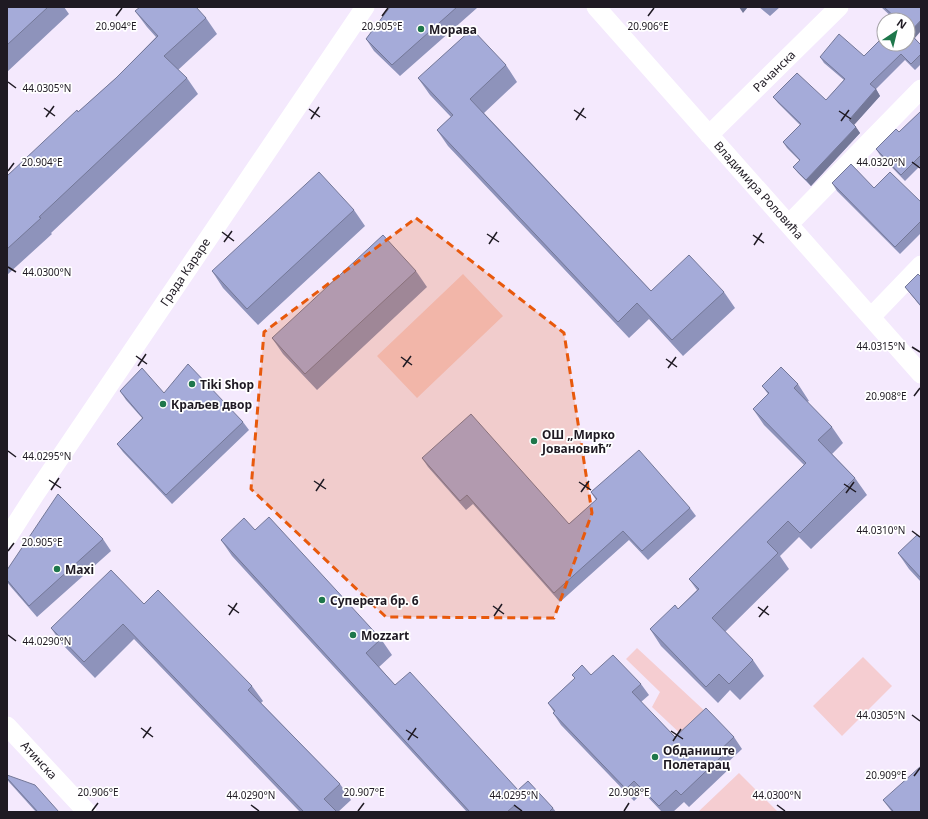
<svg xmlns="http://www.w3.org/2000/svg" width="928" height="819" viewBox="0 0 928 819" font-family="'Noto Sans',sans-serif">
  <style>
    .green { fill: #f5cdd1 }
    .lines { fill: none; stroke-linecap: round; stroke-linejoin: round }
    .minor { stroke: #fff; stroke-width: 19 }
    .wall { fill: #8e93bb }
    .shaded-wall { fill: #747898 }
    .building { fill: #a5abd9; stroke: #747898 }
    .marked { fill: #e8590c; fill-opacity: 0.2; stroke: #e8590c; stroke-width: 3; stroke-dasharray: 8 5; stroke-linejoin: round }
    .ticks { fill: none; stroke: #1f1a23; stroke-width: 1.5 }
    .poi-dot { fill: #1e774b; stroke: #fff; stroke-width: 1.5 }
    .labels { text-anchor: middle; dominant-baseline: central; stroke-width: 3.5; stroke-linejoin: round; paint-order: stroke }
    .poi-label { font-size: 12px; font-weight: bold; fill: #1f1a23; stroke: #fff; text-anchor: start }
    .street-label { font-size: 12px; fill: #1f1a23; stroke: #fff }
    .ticks-label { font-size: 10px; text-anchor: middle; fill: #1f1a23; stroke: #fff; stroke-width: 3.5; stroke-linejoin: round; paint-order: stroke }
  </style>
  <rect width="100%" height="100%" fill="#f4e9fd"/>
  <path class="green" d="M463,274l40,42 -86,82 -40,-42z
    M637,648l71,66 -24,23 -32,-30 8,-15 -34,-33z
    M863,657l29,29 -50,50 -29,-30z
    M739,773l39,39h-80z"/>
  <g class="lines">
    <path class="minor" d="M596,7l325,367
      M709,135l130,-128
      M789,224l132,-135
      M871,317l50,-52
      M7,538l27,-42 331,-489
      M7,726l80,86"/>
  </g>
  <path class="wall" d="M7,7h57l5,7 -62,58z
    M390,7h86l1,1 -77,68 -26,-25 -8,-12z
    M759,7h21l-10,9z
    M881,7h40l-6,31 6,7v19l-6,6 -10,-10 -29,29 4,7 -26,29 6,8 -49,53 -13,-13 -5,-6 7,-6 -13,-13 -4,-6 17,-17 -22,-22 -5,-6 53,3 18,-20 -20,-17 -4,-6 44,-1 44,-36h-13z
    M135,11l71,7 11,16 -39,36 9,8 11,16 -147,139 1,1 -45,41v-99l109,-98 40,-41 -9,-10z
    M506,65l11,17 -33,31 167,178 73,1 11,16 -52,48 -34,-37 -20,19 -181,-192 -11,-16 14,-13 -21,-22 -12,-17z
    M921,111v54l-16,16 -25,-26 -4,-6 23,-17z
    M832,183l42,5 47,14v31l-21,21 -63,-63z
    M354,210l11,16 -107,99 -35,-37 -11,-17z
    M416,271l11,16 -110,103 -34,-36 -11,-16z
    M921,275v32l-16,-20z
    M798,384l11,17 -2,1 25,25 11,16 -11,11 23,24 12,17 -56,54 -12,-12 -19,19 9,13 -64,63 28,28 11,16 -24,24 -10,-10 -12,13 -57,-57 -11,-17 28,-20 19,-19 -8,-11 115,-114 -40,-40 -11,-16 15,-15 -6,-8z
    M120,391l44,2 79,29 6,8 -77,74 -49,-52 -6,-8 25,-26 -16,-18z
    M422,458l147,66 27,-24 -5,-8 99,16 6,8 -48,44 -19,-20 -69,62 -87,-98 -7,6 -38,-43z
    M255,530l126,109 11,16 -13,12 16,18 123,105 35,18 3,4h-89l-235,-256 -11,-16z
    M921,538v44l-12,-13 -11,-16z
    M103,539l8,12 -74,66 -26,-30 -4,-5v-12z
    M144,604l108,82 11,15 -2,2 79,81 11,16 -13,12h-38l-166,-173 -39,39 -33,-34 -11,-16z
    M572,675h19l50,9 8,11 -8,7 34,35h59l8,12 -16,15 3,5 -40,38 -5,-5 -11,10h-11l-19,-20 -9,9 -73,-76 -8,-12 1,-1 -6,-9 27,-25z
    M7,775l52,37h-23l-27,-30 -2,-3z
    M883,800l38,12h-29z"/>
  <path class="shaded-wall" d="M739,7h9l-5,6z
    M921,20v11l-7,8 -5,-6z
    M876,89l4,7 -27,30 -4,-6z
    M856,127l4,6 -49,53 -5,-6z"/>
  <path class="building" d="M7,7h41l-41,38z
    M140,7h56l10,11 -42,38 23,22 -148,139 2,1 -34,31v-73l70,-66 1,2 38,-34 42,-42 -23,-25z
    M390,7h67l-65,58 -26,-26z
    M884,7h37v13l-12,13 12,12v9l-10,10 -10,-10 -31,30 6,5 -27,31 7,7 -50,53 -13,-13 7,-7 -17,-18 18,-18 -28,-27 24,-24 29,27 19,-21 -25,-22 19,-23 25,22 20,-20v8h24v-24h-10z
    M472,29l34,36 -36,34 181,192 38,-36 35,37 -52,48 -35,-37 -19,19 -181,-192 16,-15 -35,-37z
    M921,111v44l-20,20 -25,-26 20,-20 3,3z
    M851,164l23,24 16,-16 31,30v19l-26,26 -63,-64z
    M319,172l35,38 -107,99 -35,-38z
    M383,235l33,36 -111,103 -33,-36z
    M918,274l2,2 1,-1v31l-16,-19z
    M188,364l55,58 -77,73 -49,-51 26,-26 -23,-27 22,-23 22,25z
    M781,367l17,17 -4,4 38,39 -14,13 37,38 -55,55 -12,-12 -21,21 11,11 -66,65 41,42 -24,24 -10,-10 -13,13 -56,-58 25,-24 3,4 21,-20 -10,-10 117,-116 -53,-54 16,-16 -7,-7z
    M471,414l98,110 28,-25 -6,-7 48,-42 51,58 -48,43 -19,-20 -69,62 -87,-98 -7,6 -38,-43z
    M58,494l45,45 -74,67 -22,-26v-10z
    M269,517l112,122 -15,14 29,32 15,-13 108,118 10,-9 25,27 -4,4h-27l-7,-7 -8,7h-37l-249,-272 23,-22 11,12z
    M917,535l4,3v40l-23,-25z
    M111,570l33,34 14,-14 94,96 -4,4 92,94 -16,15 13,13h-33l-181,-188 -39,38 -33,-34z
    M613,655l28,29 -9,8 43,45 31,-29 28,29 -17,16 4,4 -40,38 -5,-5 -17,16 -25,-25 -8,8 -73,-76 2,-2 -7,-8 27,-25 -3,-3 10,-10 9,10z
    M921,766v46h-27l-11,-12z
    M7,775l28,10 24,27h-21l-31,-34z"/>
  <path class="marked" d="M416,218l148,115 28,180 -38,105 -168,-1 -135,-128 13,-157z"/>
  <path class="ticks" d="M116,16l6,-8M382,16l6,-8M648,16l6,-8M8,82l8,6M44,108l11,8M309,109l11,8M574,110l12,8M839,111l12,8M46,117l8,-11M311,119l8,-12M576,120l8,-12M841,121l8,-11M912,162l8,6M8,171l6,-8M222,232l12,9M487,234l12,8M753,235l11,8M224,242l8,-11M489,244l8,-12M754,245l8,-12M8,267l8,5M912,347l8,5M136,356l11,8M401,357l11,8M666,359l11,8M138,366l8,-12M403,367l8,-11M668,368l8,-11M914,396l6,-8M8,451l8,6M49,480l12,8M314,481l12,8M579,482l12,8M844,484l12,8M51,490l8,-12M316,491l8,-12M581,492l8,-11M846,493l8,-11M912,531l8,6M8,551l6,-8M228,605l11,8M493,606l11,8M758,607l11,8M229,615l8,-12M494,616l8,-12M759,617l9,-11M8,635l8,6M912,715l8,6M141,728l12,9M406,730l12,8M671,731l12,8M143,738l8,-11M408,740l8,-12M673,741l8,-12M914,776l6,-8M251,805l8,6M514,805l8,6M777,805l8,6M92,811l6,-8M358,811l6,-8M624,811l5,-8"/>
  <g class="poi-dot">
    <circle cx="421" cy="29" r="4"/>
    <circle cx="192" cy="384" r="4"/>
    <circle cx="163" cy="404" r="4"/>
    <circle cx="534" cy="441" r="4"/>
    <circle cx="57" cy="569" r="4"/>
    <circle cx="322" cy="600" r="4"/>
    <circle cx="353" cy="635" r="4"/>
    <circle cx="655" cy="757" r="4"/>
  </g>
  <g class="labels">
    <g class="poi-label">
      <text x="429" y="29">Морава</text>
      <text x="200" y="384">Tiki Shop</text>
      <text x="171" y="404">Краљев двор</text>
      <text x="542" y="434">ОШ „Мирко<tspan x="542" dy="14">Јовановић”</tspan></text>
      <text x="65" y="569">Maxi</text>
      <text x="330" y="600">Суперета бр. 6</text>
      <text x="361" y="635">Mozzart</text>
      <text x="663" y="750">Обданиште<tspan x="663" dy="14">Полетарац</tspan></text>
    </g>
    <g class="street-label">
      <text transform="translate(774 71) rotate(-44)">Рачанска</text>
      <text transform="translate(759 190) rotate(48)">Владимира Роловића</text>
      <text transform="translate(185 272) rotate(-56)">Града Караре</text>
      <text transform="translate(39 760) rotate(47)">Атинска</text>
    </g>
  </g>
  <g class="ticks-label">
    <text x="116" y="30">20.904°E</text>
    <text x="382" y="30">20.905°E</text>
    <text x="648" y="30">20.906°E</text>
    <text x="47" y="92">44.0305°N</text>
    <text x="881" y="166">44.0320°N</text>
    <text x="42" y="166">20.904°E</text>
    <text x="47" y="276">44.0300°N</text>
    <text x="881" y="350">44.0315°N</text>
    <text x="886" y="400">20.908°E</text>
    <text x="47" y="460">44.0295°N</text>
    <text x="881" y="534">44.0310°N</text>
    <text x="42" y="546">20.905°E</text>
    <text x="47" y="645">44.0290°N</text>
    <text x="881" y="719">44.0305°N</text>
    <text x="886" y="779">20.909°E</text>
    <text x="98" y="796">20.906°E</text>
    <text x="364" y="796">20.907°E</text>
    <text x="629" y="796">20.908°E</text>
    <text x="251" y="799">44.0290°N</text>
    <text x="514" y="799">44.0295°N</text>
    <text x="777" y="799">44.0300°N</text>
  </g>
  <rect width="928" height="819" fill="none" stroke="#1f1a23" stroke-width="16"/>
  <g transform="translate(896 32) rotate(35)"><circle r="19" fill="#ffffff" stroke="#a5a3a7"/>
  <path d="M0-3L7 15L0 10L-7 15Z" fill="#1e774b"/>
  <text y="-6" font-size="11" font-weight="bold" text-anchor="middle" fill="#1f1a23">N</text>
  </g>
</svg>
